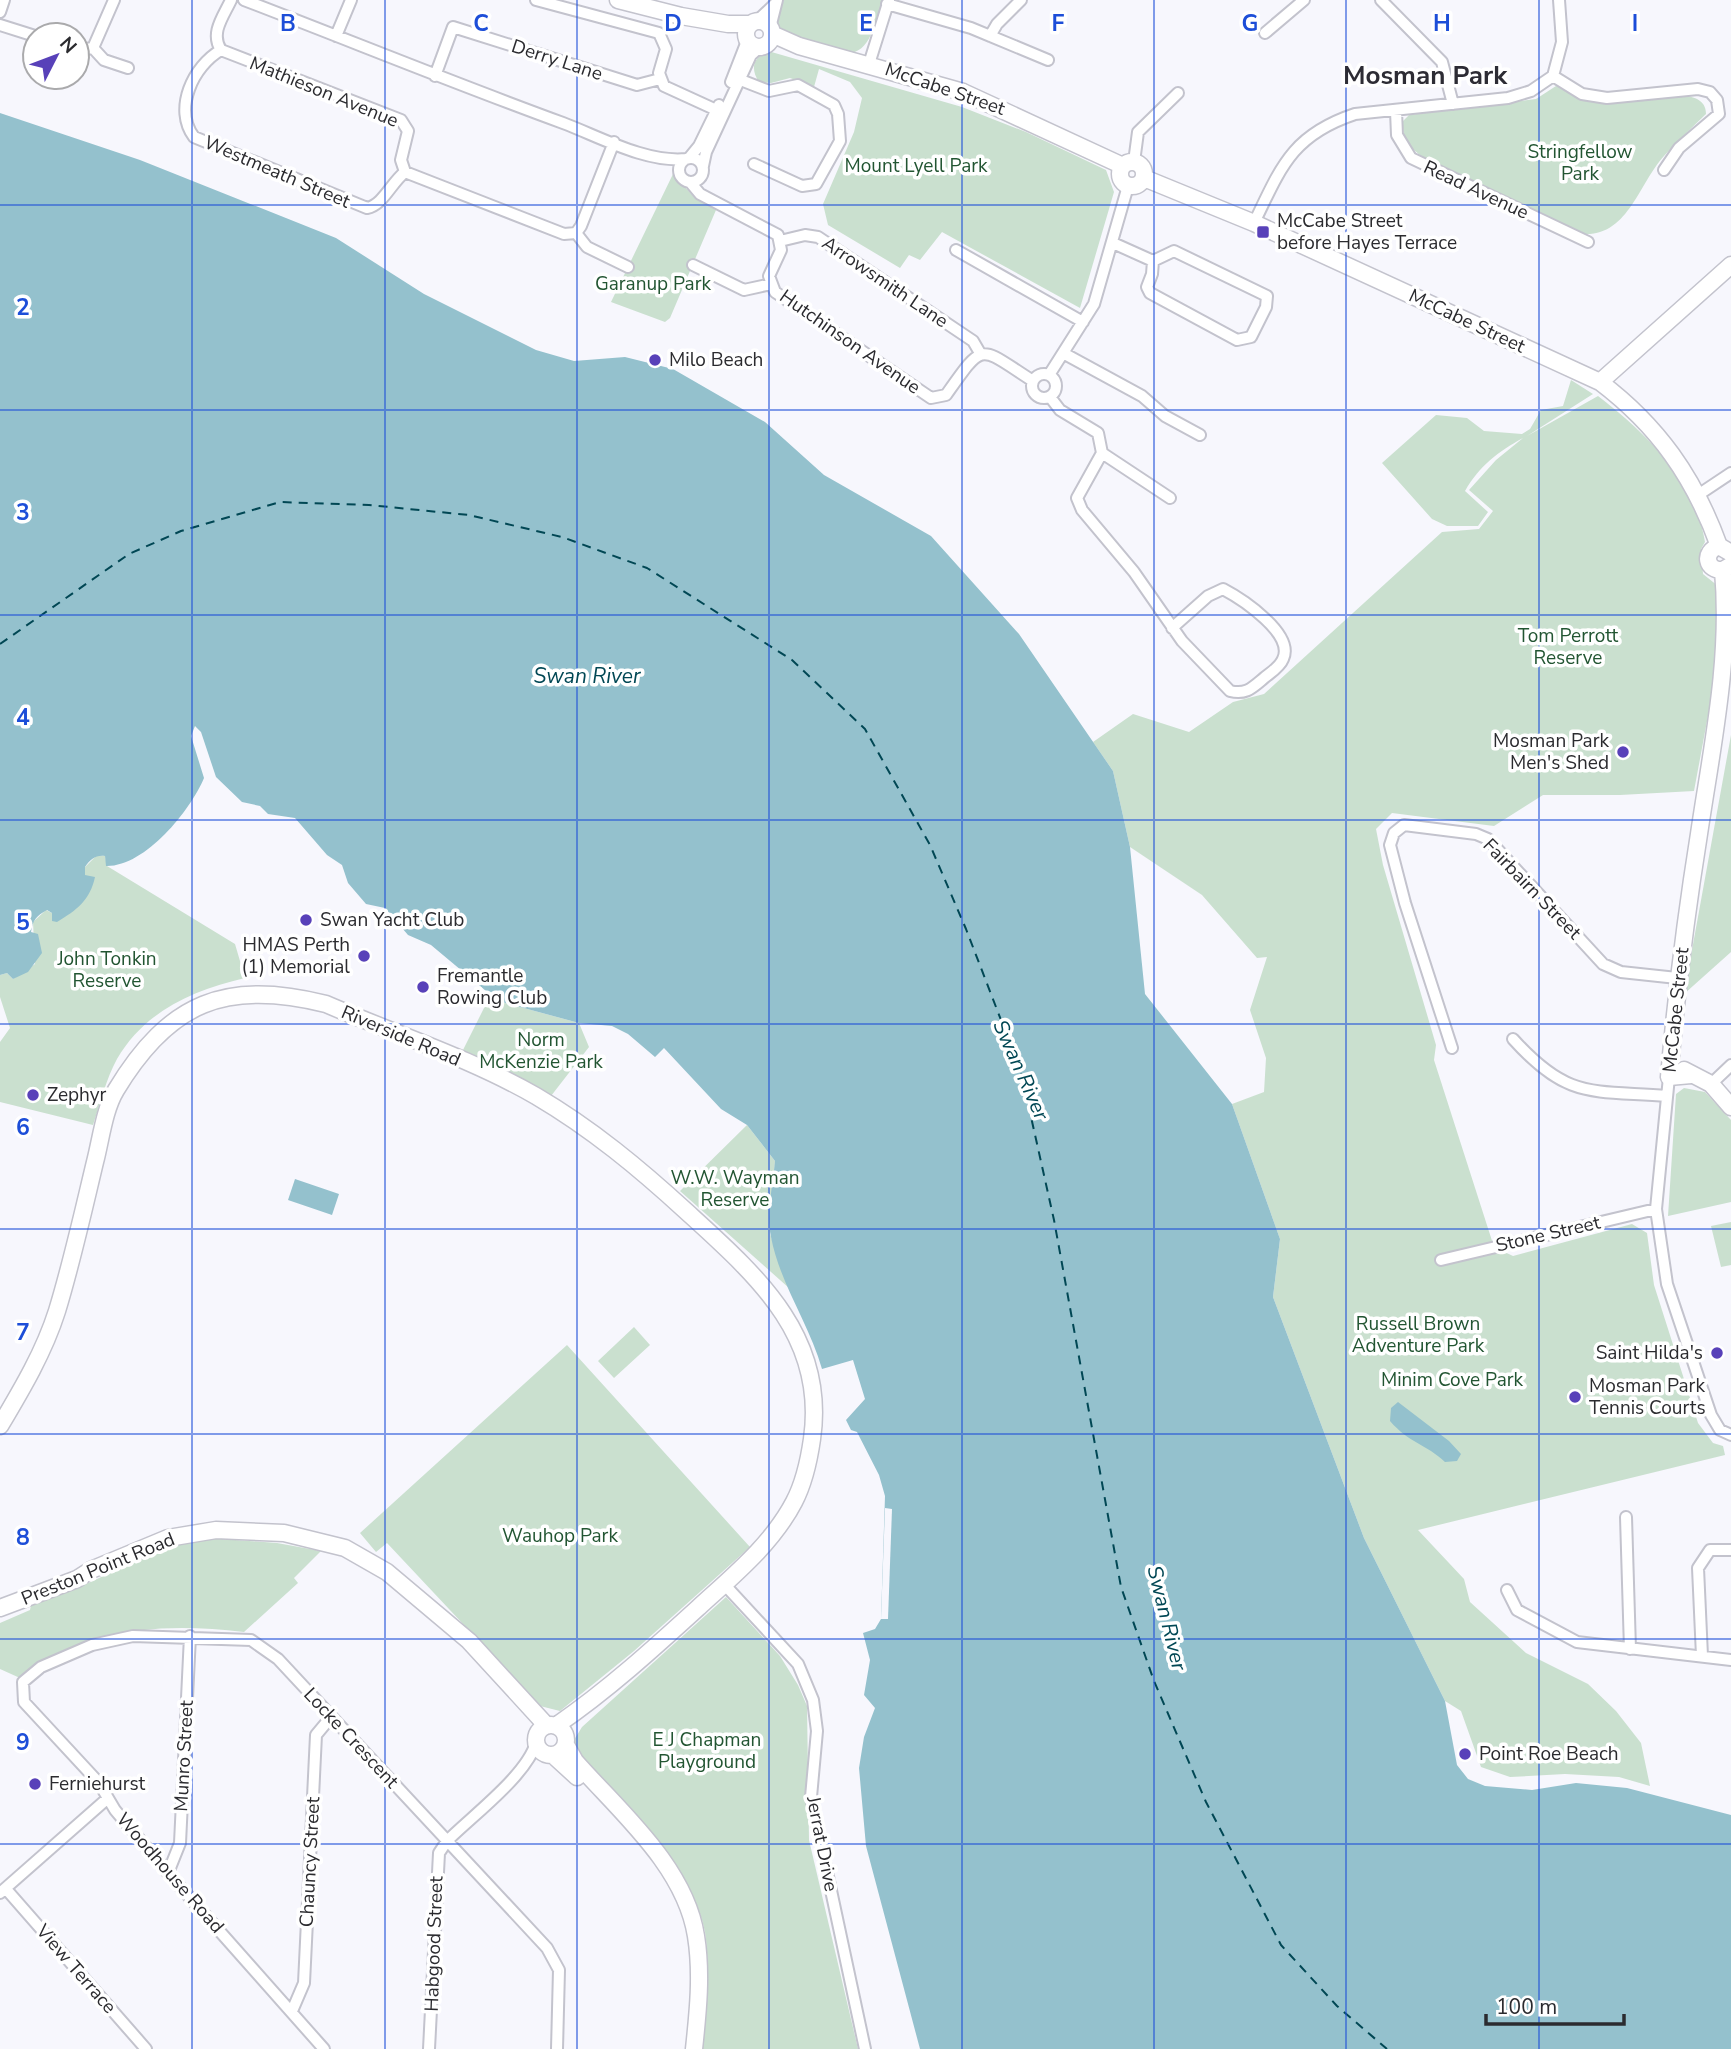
<svg xmlns="http://www.w3.org/2000/svg" width="1731" height="2049" viewBox="0 0 1731 2049" font-family="'Nunito Sans',sans-serif">
  <style>
    .green { fill: #cae0cf }
    .water { fill: #94c1cd }
    .pier { fill: #f7f7fd }
    .lines { fill: none; stroke-linecap: round; stroke-linejoin: round }
    .ferry { stroke: #014754; stroke-width: 2; stroke-dasharray: 9 7; stroke-linecap: butt }
    .street-casing { stroke: #c3c3cd; stroke-width: 14 }
    .secondary-casing { stroke: #c3c3cd; stroke-width: 19 }
    .street { stroke: #fff; stroke-width: 10 }
    .secondary { stroke: #fff; stroke-width: 16 }
    .grid { fill: none; stroke: #1d4ed8; stroke-width: 2; stroke-opacity: 0.55 }
    .poi-dot { fill: #5841b9; stroke: #fff; stroke-width: 2.5 }
    .labels { text-anchor: middle; dominant-baseline: central; stroke-width: 7; stroke-linejoin: round; paint-order: stroke }
    .street-label { font-size: 19px; fill: #2b2b2f; stroke: #fff }
    .park-label { font-size: 19px; fill: #225532; stroke: #fff }
    .poi-label { font-size: 19px; fill: #2b2b2f; stroke: #fff; text-anchor: start }
    .water-label { font-size: 21px; font-style: italic; fill: #014754; stroke: #fff }
    .district-label { font-size: 26px; font-weight: bold; fill: #2d2c34; stroke: #fff }
    .grid-label { font-size: 23px; text-anchor: middle; font-weight: bold; fill: #1d4ed8; stroke: #fff; stroke-width: 7; stroke-linejoin: round; paint-order: stroke }
  </style>
  <rect width="100%" height="100%" fill="#f7f7fd"/>
  <path class="green" d="M784,0h99c-8,18 -10,49 -32,53 -20,-5 -71,-10 -75,-33z
    M768,51l194,56 64,25 80,38 8,22 -34,116 -138,-76 -22,28 -11,-5 -9,13 -72,-43 -5,-21 31,-72 8,-34 -12,-16 -31,-13 -5,18 -24,-9 -19,5 -12,-1c-9,-14 -6,-24 9,-31z
    M1556,86c18,3 32,15 52,17 23,3 98,-24 98,11 -14,14 -29,27 -42,42 -25,27 -36,81 -81,78l-150,-70c-17,-11 -32,-21 -30,-43l6,-6 127,-16z
    M673,174l22,24 21,12 -46,108 -5,4 -54,-20z
    M1571,380l22,14 -66,42 71,-40c48,37 97,84 107,146l-4,7 2,25 15,12 -3,92 -21,113 -74,4h-77l-49,31 -102,-13 -16,16 7,36 53,180 -2,15 60,187 19,9 119,-32 15,9 7,52 44,138 15,20 10,3 2,9 -307,75 46,49 6,23 56,51 62,31 28,27 25,32 9,43 -31,-9 -54,-3 -55,3 -29,-10 -20,-56 -16,-10 -81,-163 -91,-241 7,-58 -48,-135 32,-12 2,-34 -16,-48 17,-53 -10,1 -55,-63 -72,-48 -17,-76 -20,-29 40,-28 56,18 44,-30 31,-8 178,-162 37,-3 14,-18 -24,-21 27,-30 27,-22c-25,14 -43,27 -58,53l23,21 -10,14h-31l-15,-7 -50,-56 54,-48 31,3 17,13 38,3 8,-5 11,-19 22,-4z
    M1731,735v217l-47,42z
    M97,855l8,1 2,10 128,78 10,34c-52,12 -100,33 -128,81 -11,20 -17,45 -24,66l-93,-23v-60l10,-14 -10,-31v-22l7,-2 6,6 22,-15 -2,-42 13,-12 6,3 33,-38v-8z
    M490,996l8,5 81,22 10,24 -38,49 -89,-44z
    M1684,1088l21,4 26,28v82l-63,14 8,-122z
    M747,1125l28,36 -5,73 19,54 -109,-97z
    M1731,1222v43l-10,2 -10,-41z
    M634,1327l16,18 -36,33 -16,-17z
    M567,1345l183,202 -116,104 -74,60 -20,-5 -153,-163 -11,9 -16,-19z
    M208,1538l69,5 44,8 -27,27 4,5 -54,49c-85,-10 -153,-4 -224,46l-20,-9v-46l30,-13 1,-5c15,-7 31,-11 46,-17 46,-20 80,-42 131,-50z
    M726,1597l54,59 18,29 9,21 2,134 49,209h-157c3,-39 10,-78 4,-117 -11,-65 -93,-132 -131,-186v-6l8,-13z"/>
  <path class="water" d="M0,113l140,47 196,78 88,56 112,56 38,11 51,-4 48,12 92,53 59,53 107,61 88,98 94,137 17,76 15,147 87,110 48,135 -7,58 91,241 81,163 12,64 11,14 17,7 47,4 44,-7 51,5 104,27v234h-811l-54,-203 -7,-78 5,-31 11,-29 -11,-13 6,-35 -7,-27 12,-4 6,-10 4,-123 -6,-21 -22,-43 -6,-2 -5,-10 19,-21 -12,-39 -31,9c-13,-46 -42,-85 -51,-132 -5,-23 2,-53 4,-76l-28,-36 -26,-16 -57,-61 -9,9 -27,-23 -16,-8 -33,-3 -81,-22 -67,-56 -23,-10 -23,-27 -19,-4 -18,-21 -6,-18 -15,-10 -32,-37 -27,-4 -8,-8 -18,-4 -26,-25 -15,-45 -6,-6 -4,10 13,42c-14,33 -59,89 -98,88l-1,-10c-10,-1 -14,3 -20,11v8l10,2c-5,23 -18,33 -38,45l-5,-1v-8l-5,-3c-11,6 -14,10 -16,22l7,2 4,19 -14,19 -15,7 -6,-6 -7,2z
    M295,1179l44,15 -7,21 -44,-15z
    M1398,1402l51,39 12,13 -4,7 -12,1c-19,-18 -36,-19 -55,-41l1,-13z"/>
  <path class="pier" d="M885,1508l7,1 -4,110h-7z"/>
  <g class="lines">
    <path class="ferry" d="M0,644l129,-90 52,-23 99,-29 89,3 100,10 93,22 85,31 145,92 73,69 65,116 36,84 55,143 33,148 67,367 33,94 52,121 75,143 56,61 50,43"/>
    <defs>
      <path id="street" d="M231,0c-8,17 -21,33 -10,50l180,70 7,11 -7,29 4,12 159,62 12,-1 5,-7 33,-84
        M244,0c107,41 212,84 319,123 37,14 83,40 123,36
        M536,0l123,33 7,16 -7,24 5,13 59,27
        M1381,0l61,62 11,42
        M887,4l84,24 77,32
        M0,12l4,-12
        M757,21l18,-17
        M0,25l35,11
        M770,28l7,-28
        M1265,33l39,-33
        M336,36l15,-36
        M990,36l7,-12 24,-24
        M93,48l11,12 24,8
        M77,50l16,-2 21,-48
        M221,50c-28,16 -48,59 -27,87l173,71c16,-3 24,-25 38,-36
        M869,64l20,-64
        M435,76l18,-49 184,58 23,-6
        M1553,76l29,18 25,4 91,-9 12,3 7,8 2,14 -40,34 -15,22
        M1553,76l9,-34 -3,-42
        M733,77l36,14 29,-6 36,20 4,9 2,27 -24,43 -14,2 -48,-22
        M731,82l16,-41
        M1396,111l1,24 14,23 177,84
        M690,157l9,-11 20,-41
        M679 170a12 12 0 1 1 24 0a12 12 0 1 1-24 0Z
        M1134,162l4,-30 40,-39
        M703,166l3,-14 45,-97 9,-8
        M690,182l10,12 78,41 3,15 -12,26 6,16 156,106 15,-3c39,-55 32,-49 87,-14
        M1254,223c27,-56 38,-88 101,-109l153,-16 23,-7 22,-15
        M576,233l11,14 41,20
        M780,241l25,-6 13,2 155,104 7,12
        M1113,243l40,18
        M956,250l127,72
        M1174,251l93,45 -1,11 -15,30 -14,3 -87,-47 -3,-6 5,-13 1,-13z
        M693,265l51,25 27,-6
        M1063,353l79,43 23,20 35,19
        M1032 386a12 12 0 1 1 24 0a12 12 0 1 1-24 0Z
        M1049,375l45,-71 34,-118
        M1050,397l10,13 38,23 4,20 -25,45 5,12 52,62 48,69 48,50c16,4 22,-3 34,-13 6,-5 16,-11 19,-19 12,-25 -41,-60 -60,-70l-15,7 -36,32
        M1102,453l68,45
        M1698,495l33,-22
        M1513,1039c55,61 78,51 154,57
        M1452,1048l-47,-145 -15,-58 4,-12 10,-8 72,9 12,5 115,125 18,8 56,6
        M1669,1077l-13,132 11,75 44,131 9,15 11,5
        M1711,1084l20,-19
        M1441,1260l215,-51
        M1626,1517l4,132
        M724,1584l74,80 15,36 4,31 -6,66 54,252
        M1507,1590l10,20 60,32 154,18
        M1702,1656l-4,-88 12,-18h21
        M168,1873l12,-30 10,-207
        M6,1889l140,160
        M0,1893l108,-95
        M292,2011l12,-28 12,-248 15,-18
        M324,2049l-156,-176 -53,-63 -16,-27 -75,-81 -1,-20 18,-15 51,-22 41,-9 118,4 27,19 269,289 12,22 -2,79
        M429,2049l10,-196 8,-12c25,-25 79,-65 89,-98"/>
      <path id="secondary" d="M618,0l63,16 47,8h21
        M746 34a13 13 0 1 1 26 0a13 13 0 1 1-26 0Z
        M772,34l27,12 164,46 160,74
        M1120 174a12 12 0 1 1 24 0a12 12 0 1 1-24 0Z
        M1144,178l110,45 346,159c58,44 94,95 119,164
        M1600,382l131,-117
        M1730,566l-7,4c-17,1 -21,-18 -4,-24l12,7
        M1684,1070l27,14 20,23
        M1691,1075l-22,2c7,-81 17,-162 30,-243 13,-88 32,-174 24,-264
        M0,1426c22,-37 44,-74 57,-115 15,-49 26,-99 38,-149 6,-23 9,-52 21,-72 53,-88 110,-111 210,-86 69,30 144,54 210,92 56,33 103,72 151,116 69,63 140,124 125,227 -3,21 -8,44 -18,63 -22,42 -60,73 -95,105 -45,41 -91,83 -142,118
        M0,1608l77,-29 14,-9 77,-32 48,-8 68,3 61,15 42,24 82,69 77,84
        M536 1740a15 15 0 1 1 30 0a15 15 0 1 1-30 0Z
        M566,1745l9,16c44,50 110,105 121,175 6,37 2,76 -2,113
        M553,1755l24,22"/>
    </defs>
    <use href="#street" class="street-casing"/>
    <use href="#secondary" class="secondary-casing"/>
    <use href="#street" class="street"/>
    <use href="#secondary" class="secondary"/>
  </g>
  <path class="grid" d="M192,0v2049M385,0v2049M577,0v2049M769,0v2049M962,0v2049M1154,0v2049M1346,0v2049M1539,0v2049M0,205h1731M0,410h1731M0,615h1731M0,820h1731M0,1024h1731M0,1229h1731M0,1434h1731M0,1639h1731M0,1844h1731"/>
  <g class="poi-dot">
    <rect x="1256" y="225" width="14" height="14" rx="3.5"/>
    <circle cx="655" cy="360" r="7"/>
    <circle cx="1623" cy="752" r="7"/>
    <circle cx="306" cy="920" r="7"/>
    <circle cx="364" cy="956" r="7"/>
    <circle cx="423" cy="987" r="7"/>
    <circle cx="33" cy="1095" r="7"/>
    <circle cx="1717" cy="1353" r="7"/>
    <circle cx="1575" cy="1397" r="7"/>
    <circle cx="1465" cy="1754" r="7"/>
    <circle cx="35" cy="1784" r="7"/>
  </g>
  <g class="labels">
    <g class="street-label">
      <text transform="translate(557 60) rotate(18)">Derry Lane</text>
      <text transform="translate(945 89) rotate(19)">McCabe Street</text>
      <text transform="translate(324 92) rotate(22)">Mathieson Avenue</text>
      <text transform="translate(277 172) rotate(23)">Westmeath Street</text>
      <text transform="translate(1476 190) rotate(25)">Read Avenue</text>
      <text transform="translate(885 282) rotate(34)">Arrowsmith Lane</text>
      <text transform="translate(1467 321) rotate(25)">McCabe Street</text>
      <text transform="translate(850 342) rotate(35)">Hutchinson Avenue</text>
      <text transform="translate(1532 889) rotate(46)">Fairbairn Street</text>
      <text transform="translate(1676 1010) rotate(-84)">McCabe Street</text>
      <text transform="translate(401 1036) rotate(23)">Riverside Road</text>
      <text transform="translate(1548 1234) rotate(-13)">Stone Street</text>
      <text transform="translate(98 1569) rotate(-22)">Preston Point Road</text>
      <text transform="translate(351 1738) rotate(47)">Locke Crescent</text>
      <text transform="translate(184 1756) rotate(-87)">Munro Street</text>
      <text transform="translate(822 1844) rotate(79)">Jerrat Drive</text>
      <text transform="translate(310 1862) rotate(-87)">Chauncy Street</text>
      <text transform="translate(170 1873) rotate(49)">Woodhouse Road</text>
      <text transform="translate(434 1944) rotate(-88)">Habgood Street</text>
      <text transform="translate(76 1969) rotate(49)">View Terrace</text>
    </g>
    <g class="park-label">
      <text x="1580" y="152">Stringfellow<tspan x="1580" dy="22">Park</tspan></text>
      <text x="916" y="166">Mount Lyell Park</text>
      <text x="653" y="284">Garanup Park</text>
      <text x="1568" y="636">Tom Perrott<tspan x="1568" dy="22">Reserve</tspan></text>
      <text x="107" y="959">John Tonkin<tspan x="107" dy="22">Reserve</tspan></text>
      <text x="541" y="1040">Norm<tspan x="541" dy="22">McKenzie Park</tspan></text>
      <text x="735" y="1178">W.W. Wayman<tspan x="735" dy="22">Reserve</tspan></text>
      <text x="1418" y="1324">Russell Brown<tspan x="1418" dy="22">Adventure Park</tspan></text>
      <text x="1452" y="1380">Minim Cove Park</text>
      <text x="560" y="1536">Wauhop Park</text>
      <text x="707" y="1740">E J Chapman<tspan x="707" dy="22">Playground</tspan></text>
    </g>
    <g class="poi-label">
      <text x="1277" y="221">McCabe Street<tspan x="1277" dy="22">before Hayes Terrace</tspan></text>
      <text x="669" y="360">Milo Beach</text>
      <text x="1609" y="741" text-anchor="end">Mosman Park<tspan x="1609" dy="22">Men's Shed</tspan></text>
      <text x="320" y="920">Swan Yacht Club</text>
      <text x="350" y="945" text-anchor="end">HMAS Perth<tspan x="350" dy="22">(1) Memorial</tspan></text>
      <text x="437" y="976">Fremantle<tspan x="437" dy="22">Rowing Club</tspan></text>
      <text x="47" y="1095">Zephyr</text>
      <text x="1703" y="1353" text-anchor="end">Saint Hilda's</text>
      <text x="1589" y="1386">Mosman Park<tspan x="1589" dy="22">Tennis Courts</tspan></text>
      <text x="1479" y="1754">Point Roe Beach</text>
      <text x="49" y="1784">Ferniehurst</text>
    </g>
    <g class="water-label">
      <text x="587" y="676">Swan River</text>
      <text transform="translate(1021 1070) rotate(66)">Swan River</text>
      <text transform="translate(1167 1618) rotate(76)">Swan River</text>
    </g>
    <g class="district-label">
      <text x="1425" y="75">Mosman Park</text>
    </g>
  </g>
  <g class="grid-label">
    <text x="288" y="31">B</text>
    <text x="481" y="31">C</text>
    <text x="673" y="31">D</text>
    <text x="866" y="31">E</text>
    <text x="1058" y="31">F</text>
    <text x="1250" y="31">G</text>
    <text x="1442" y="31">H</text>
    <text x="1635" y="31">I</text>
    <text x="23" y="315">2</text>
    <text x="23" y="520">3</text>
    <text x="23" y="725">4</text>
    <text x="23" y="930">5</text>
    <text x="23" y="1135">6</text>
    <text x="23" y="1340">7</text>
    <text x="23" y="1545">8</text>
    <text x="23" y="1750">9</text>
  </g>
  <g transform="translate(56 56) rotate(48)"><circle r="33" fill="#ffffff" stroke="#aaaaac" stroke-width="2"/>
  <path d="M0-5L12 26L0 18L-12 26Z" fill="#5841b9"/>
  <text y="-10" font-size="19" font-weight="bold" text-anchor="middle" fill="#2b2b2f">N</text>
  </g>
  <path d="M1486 2014v10h138v-10" fill="none" stroke="#2b2b2f" stroke-width="3.5"/>
  <text x="1496" y="2014" font-size="21" fill="#2b2b2f" stroke="#ffffff" stroke-width="5" paint-order="stroke">100 m</text>
</svg>
